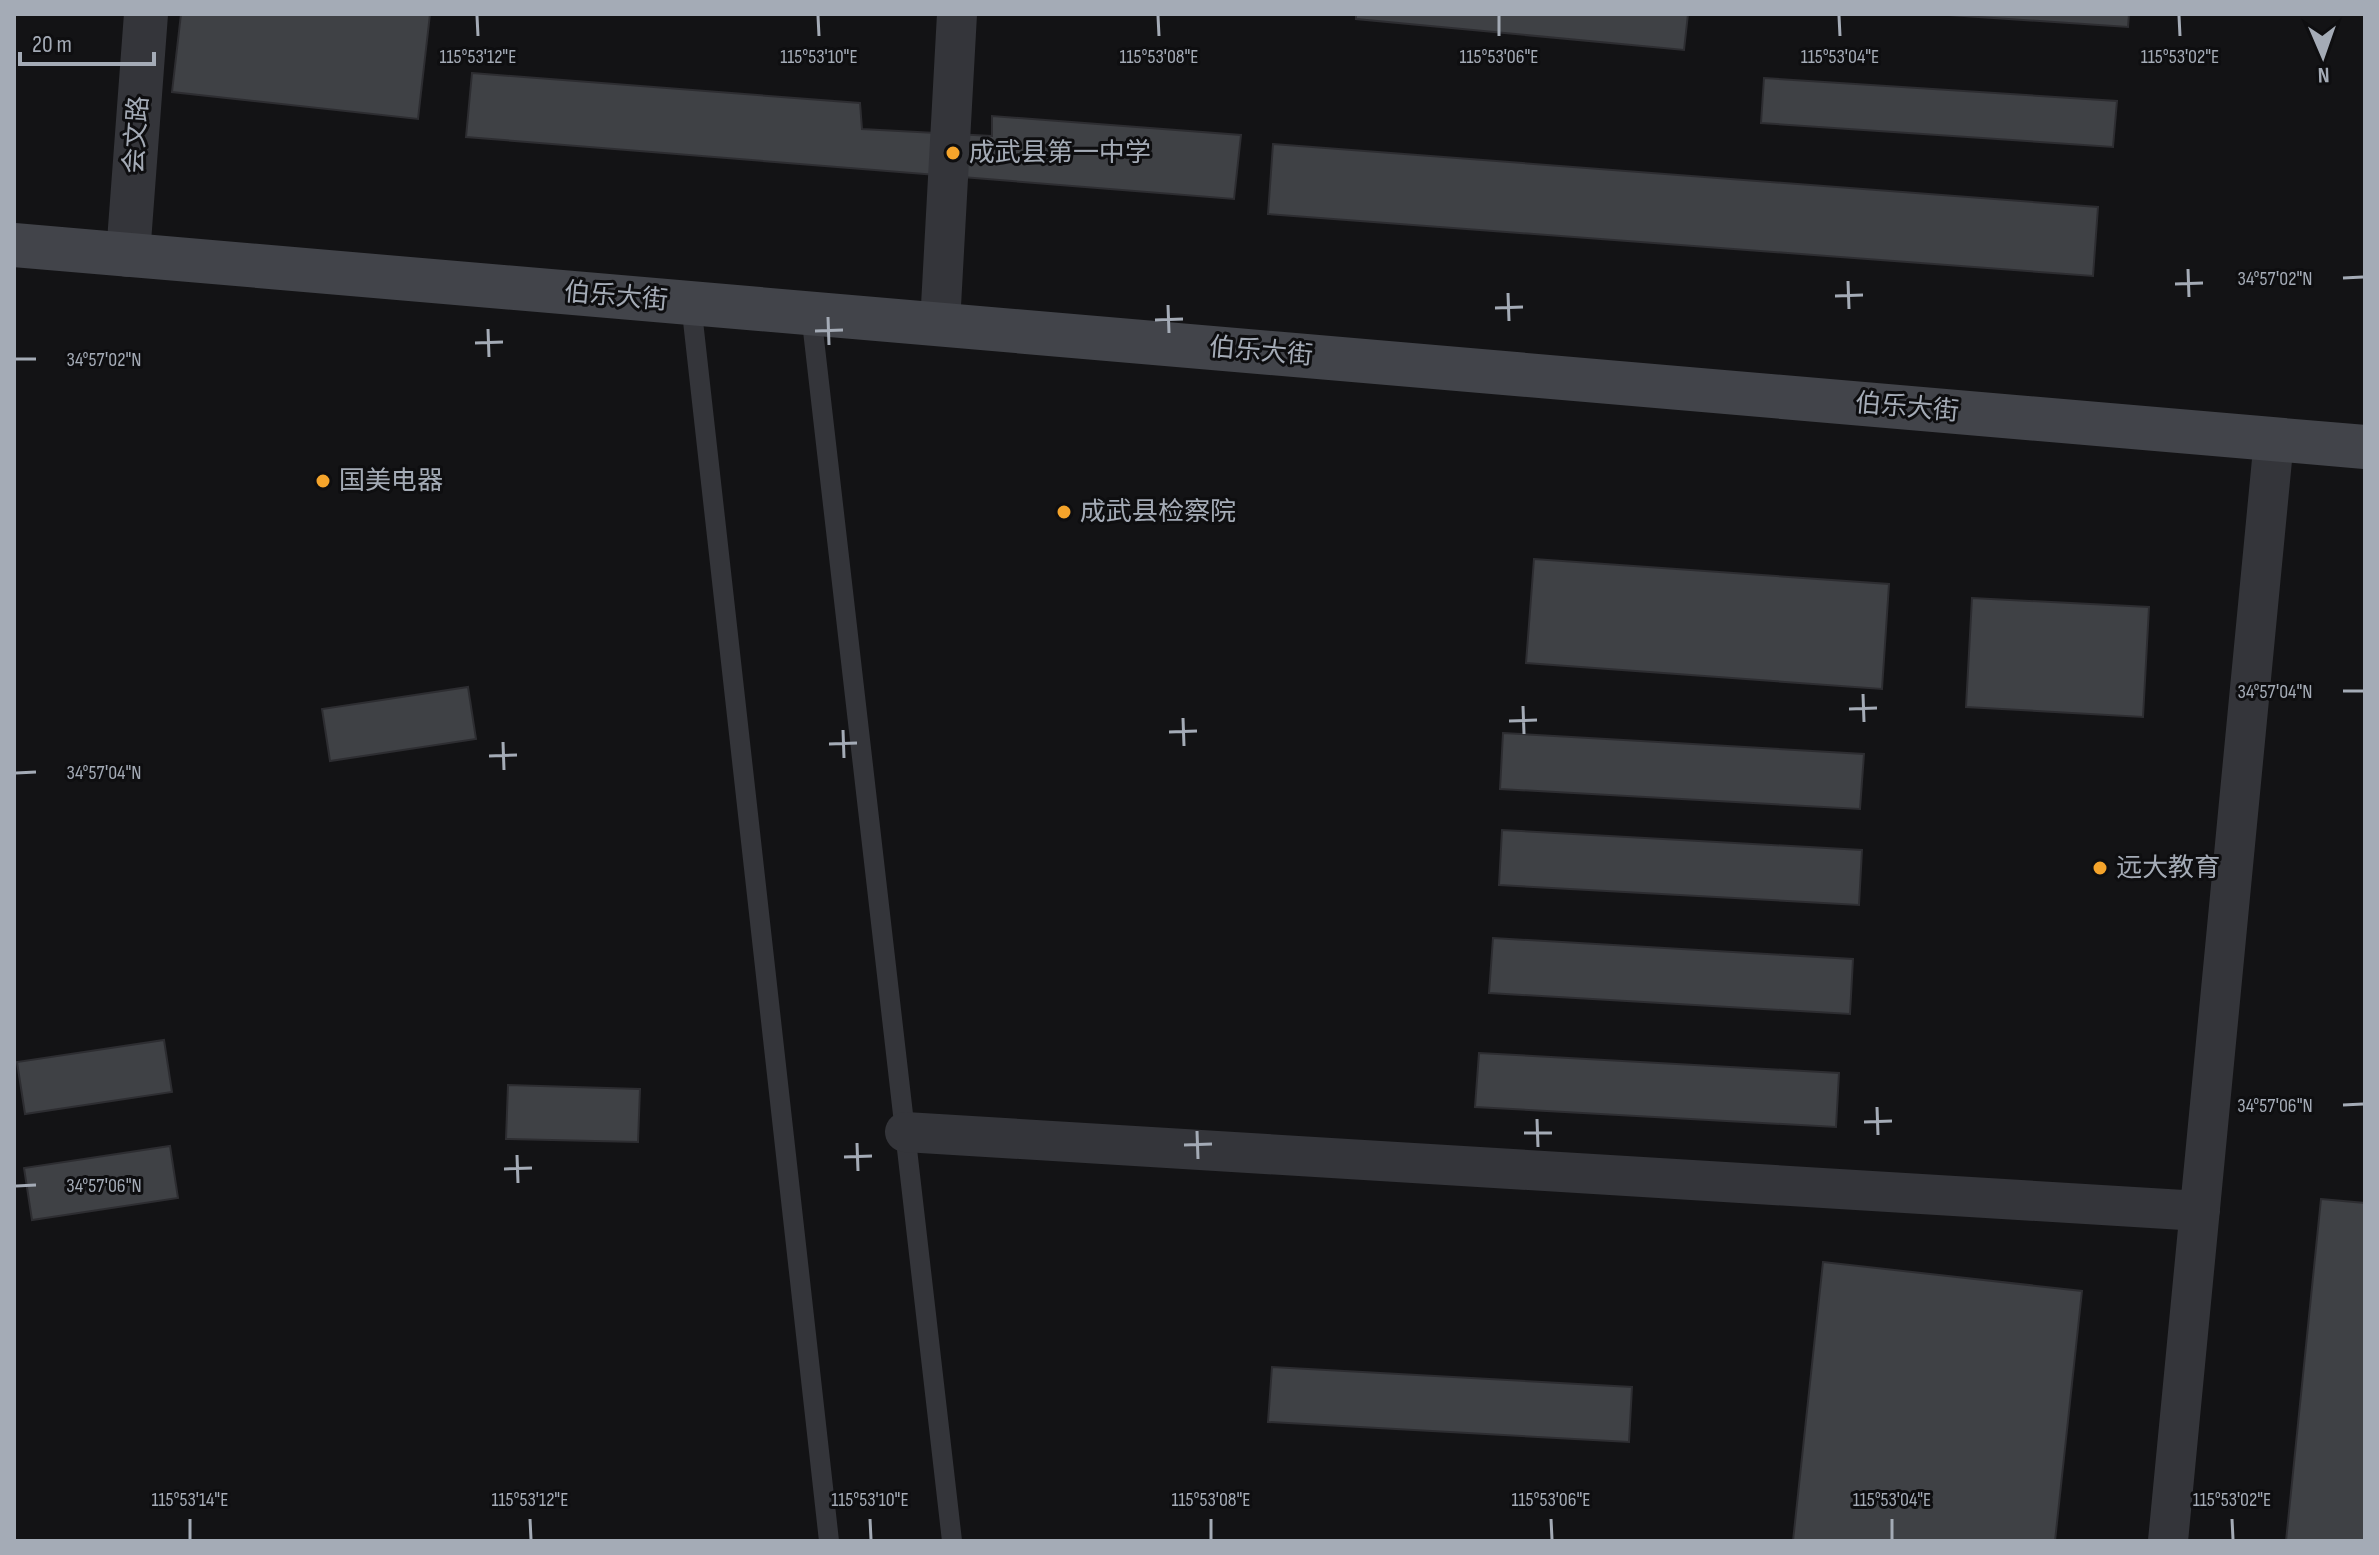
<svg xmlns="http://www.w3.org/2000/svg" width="2379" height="1555" viewBox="0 0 2379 1555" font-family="'Sofia Sans Condensed','Noto Sans SC',sans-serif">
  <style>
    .building { fill: #3f4145; stroke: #2d2d31; stroke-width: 2 }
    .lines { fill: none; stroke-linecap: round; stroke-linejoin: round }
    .service { stroke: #34353a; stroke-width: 20 }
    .minor { stroke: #34353a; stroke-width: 40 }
    .tertiary { stroke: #34353a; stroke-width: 44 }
    .secondary { stroke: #42444a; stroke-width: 44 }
    .ticks { fill: none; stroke: #a4abb6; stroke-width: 3 }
    .poi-dot { fill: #f5a42b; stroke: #0e0e10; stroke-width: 3 }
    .labels { text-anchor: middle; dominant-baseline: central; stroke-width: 6; stroke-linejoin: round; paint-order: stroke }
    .street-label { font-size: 26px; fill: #a4abb6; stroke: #0e0e10 }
    .poi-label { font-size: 26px; fill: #a4abb6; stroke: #0e0e10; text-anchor: start }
    .ticks-label { font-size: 20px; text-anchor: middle; fill: #a4abb6; stroke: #0e0e10; stroke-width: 6; stroke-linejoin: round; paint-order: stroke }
  </style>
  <rect width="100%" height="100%" fill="#131315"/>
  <path class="building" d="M181,14h249l-12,105 -246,-27z
    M1356,14h332l-4,36 -328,-31z
    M1934,14h195l-1,13z
    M472,73l388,30 2,26 130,7v-20l249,19 -7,64 -768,-62z
    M1764,78l353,23 -4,46 -352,-24z
    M1273,144l825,63 -5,69 -825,-62z
    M1534,559l355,25 -7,105 -356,-26z
    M1972,598l177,9 -6,110 -177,-10z
    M468,687l8,52 -146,22 -8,-52z
    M1503,733l361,21 -4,55 -360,-20z
    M1502,830l360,20 -3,55 -360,-20z
    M1493,938l360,21 -3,55 -361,-21z
    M164,1040l8,52 -147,22 -8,-52z
    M1479,1053l360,20 -3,54 -361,-20z
    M508,1085l132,4 -2,53 -132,-3z
    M170,1146l8,52 -146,22 -8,-52z
    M2321,1199l44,4v338h-79z
    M1823,1262l259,29 -27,250h-262z
    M1272,1367l360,20 -3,55 -361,-20z"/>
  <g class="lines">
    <path class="service" d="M691,303l138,1238
      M811,313l141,1228"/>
    <path class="minor" d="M940,324l17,-310
      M905,1132l1295,79
      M2168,1541l106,-1102"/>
    <path class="tertiary" d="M128,255l18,-241"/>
    <path class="secondary" d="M14,245l2351,202"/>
  </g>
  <path class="ticks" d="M477,16l1,20M818,16l1,20M1158,16l1,20M1499,16v20M1839,16l1,20M2179,16l1,20M2188,269l1,28M2343,278l20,-1M1848,281l1,28M2175,284l28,-1M1508,293l1,28M1835,296l28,-1M1168,305l1,28M1495,308l28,-1M828,317l1,28M1155,320l28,-1M488,329l1,28M815,331l28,-1M475,343l28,-1M16,359h20M2343,691h20M1863,694l1,28M1523,706l1,28M1849,709l28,-1M1183,718l1,28M1509,721l28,-1M843,730l1,28M1169,732l28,-1M503,742l1,28M829,744l28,-1M489,756l28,-1M16,773l20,-1M2343,1105l20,-1M1877,1107l1,28M1537,1119l1,28M1864,1122l28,-1M1197,1131l1,28M1524,1133h28M857,1143l1,28M1184,1145l28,-1M517,1155l1,28M844,1157l28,-1M504,1169l28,-1M16,1186l20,-1M190,1519v20M530,1519l1,20M870,1519l1,20M1211,1519v20M1551,1519l1,20M1892,1519v20M2232,1519l1,20"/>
  <g class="poi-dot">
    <circle cx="953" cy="153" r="8"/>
    <circle cx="323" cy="481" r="8"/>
    <circle cx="1064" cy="512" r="8"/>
    <circle cx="2100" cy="868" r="8"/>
  </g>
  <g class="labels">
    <g class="street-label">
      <text transform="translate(137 135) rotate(-86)">会文路</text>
      <text transform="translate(616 297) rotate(5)">伯乐大街</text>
      <text transform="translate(1261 352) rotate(5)">伯乐大街</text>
      <text transform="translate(1907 408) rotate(5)">伯乐大街</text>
    </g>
    <g class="poi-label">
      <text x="969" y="153">成武县第一中学</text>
      <text x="339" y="481">国美电器</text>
      <text x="1080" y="512">成武县检察院</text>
      <text x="2116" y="868">远大教育</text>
    </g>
  </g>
  <g class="ticks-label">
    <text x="478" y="63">115°53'12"E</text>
    <text x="819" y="63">115°53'10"E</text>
    <text x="1159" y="63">115°53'08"E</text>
    <text x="1499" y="63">115°53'06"E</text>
    <text x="1840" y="63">115°53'04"E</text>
    <text x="2180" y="63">115°53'02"E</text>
    <text x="2275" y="285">34°57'02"N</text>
    <text x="104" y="366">34°57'02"N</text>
    <text x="2275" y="698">34°57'04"N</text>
    <text x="104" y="779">34°57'04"N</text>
    <text x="2275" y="1112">34°57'06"N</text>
    <text x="104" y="1192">34°57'06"N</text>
    <text x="190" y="1506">115°53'14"E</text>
    <text x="530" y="1506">115°53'12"E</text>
    <text x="870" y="1506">115°53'10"E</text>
    <text x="1211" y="1506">115°53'08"E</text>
    <text x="1551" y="1506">115°53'06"E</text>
    <text x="1892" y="1506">115°53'04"E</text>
    <text x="2232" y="1506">115°53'02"E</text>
  </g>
  <rect width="2379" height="1555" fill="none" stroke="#a4abb6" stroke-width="32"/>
  <g transform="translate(2323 56) rotate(178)" stroke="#0e0e10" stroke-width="6" paint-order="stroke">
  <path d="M0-6L14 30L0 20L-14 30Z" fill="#a4abb6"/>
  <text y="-12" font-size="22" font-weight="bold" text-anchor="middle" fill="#a4abb6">N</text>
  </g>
  <path d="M20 52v12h134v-12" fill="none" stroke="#a4abb6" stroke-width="4"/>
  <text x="32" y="52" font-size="24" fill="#a4abb6" stroke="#0e0e10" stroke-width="6" paint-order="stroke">20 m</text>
</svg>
